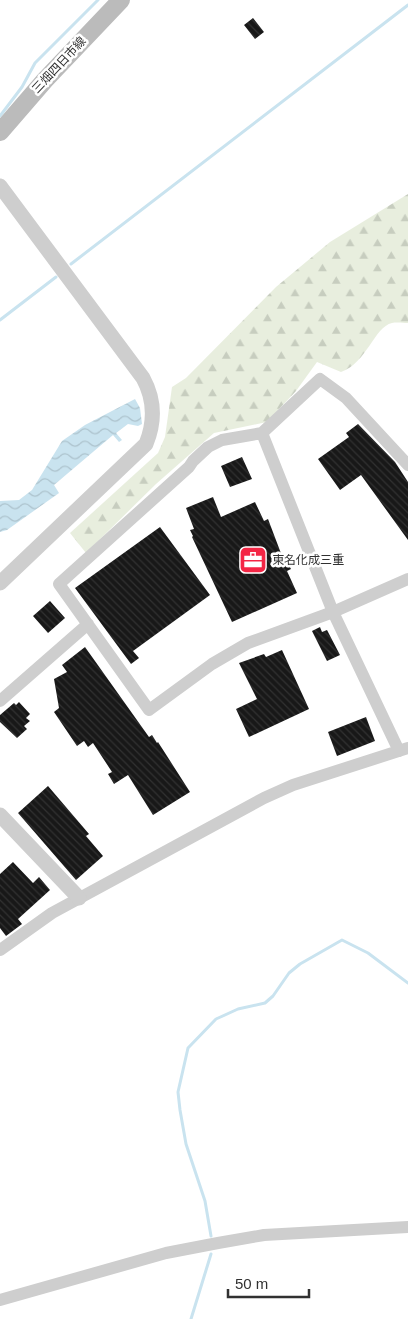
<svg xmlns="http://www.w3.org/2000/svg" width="408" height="1319" viewBox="0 0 408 1319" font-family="Arial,'Noto Sans JP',sans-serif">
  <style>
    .forest { fill: url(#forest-firs) }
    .water { fill: url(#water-waves) }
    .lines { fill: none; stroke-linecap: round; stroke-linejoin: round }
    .stream { stroke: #c9e3ef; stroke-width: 3 }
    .building { fill: url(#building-back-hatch) }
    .minor { stroke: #cecece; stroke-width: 12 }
    .tertiary { stroke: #cecece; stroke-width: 15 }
    .secondary { stroke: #bbb; stroke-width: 18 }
    .labels { text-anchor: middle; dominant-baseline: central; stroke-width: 5; stroke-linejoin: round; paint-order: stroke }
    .street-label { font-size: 12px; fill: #313131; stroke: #fff }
    .poi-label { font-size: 12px; fill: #313131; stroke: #fff; text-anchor: start }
  </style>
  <defs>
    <pattern id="forest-firs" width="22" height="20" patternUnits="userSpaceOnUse" patternTransform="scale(1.25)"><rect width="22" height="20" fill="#e8eede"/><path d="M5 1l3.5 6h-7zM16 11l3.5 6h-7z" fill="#c7cdbf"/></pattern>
    <pattern id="water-waves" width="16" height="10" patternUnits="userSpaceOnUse" patternTransform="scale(1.25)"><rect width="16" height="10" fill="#c9e3ef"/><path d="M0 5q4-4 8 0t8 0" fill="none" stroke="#adc3cd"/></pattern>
    <pattern id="building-back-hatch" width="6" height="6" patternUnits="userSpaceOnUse" patternTransform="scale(1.25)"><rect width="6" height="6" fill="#181818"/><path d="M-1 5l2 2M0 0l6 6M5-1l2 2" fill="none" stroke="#313131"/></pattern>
  </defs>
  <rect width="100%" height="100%" fill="#fff"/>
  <path class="forest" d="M408,194v129c-5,0 -11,-1 -16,0 -18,4 -25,40 -51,49l-24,-10 -21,29 -29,31 -53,11 -58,51 -70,69 -16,-20 88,-80 7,-16 7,-50 14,-9 90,-91 54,-45z"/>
  <path class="water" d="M135,399l5,9 2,16 -4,2 -10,-2 -12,9 6,7 -3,2 -6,-7 -59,50 5,8 -52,37 -7,2v-31l19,-1 13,-10 30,-49 23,-16z"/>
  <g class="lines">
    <path class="stream" d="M0,116l22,-29 13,-24 63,-63
      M71,264l337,-259
      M0,320l56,-43
      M211,1236l-6,-35 -19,-57 -6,-34 -2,-18 10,-44 28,-29 22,-10 27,-6 8,-7 16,-23 11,-9 42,-24 26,13 40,30
      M191,1319l20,-65"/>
  </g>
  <path class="building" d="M253,18l11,14 -9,7 -11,-14z
    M358,424l37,38 13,20v58l-47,-65 -21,15 -22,-31 31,-22 -3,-4z
    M242,457l10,22 -22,8 -9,-21z
    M213,497l8,20 34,-15 9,19 4,-2 14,37 2,-1 7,14 -4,2 10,22 -65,29 -40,-85 1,-1 -3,-6 4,-1 -8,-21z
    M160,527l50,68 -77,56 6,7 -8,6 -56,-76z
    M50,601l15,17 -17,15 -15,-17z
    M320,627l2,5 5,-2 13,25 -13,6 -15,-30z
    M85,647l64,90 3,-2 5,8 1,-1 32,50 -37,23 -25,-40 -14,9 -6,-10 4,-2 -19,-29 -5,4 -4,-6 -7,5 -23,-34 5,-4 -5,-29 13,-7 -5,-7z
    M282,650l27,59 -60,28 -13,-28 21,-10 -18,-36 25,-9 2,3z
    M19,702l11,12 -4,4 4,3 -6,5 3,3 -10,9 -17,-16v-7l14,-12 2,2z
    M366,717l9,24 -38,15 -9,-24z
    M48,786l41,48 -3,2 17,20 -27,24 -58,-67z
    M13,862l20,21 6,-6 11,13 -32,29 4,5 -16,12 -6,-8v-54z"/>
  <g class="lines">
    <path class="minor" d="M262,433l71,179 66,139
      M408,465l-62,-67 -26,-19 -58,54 -40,7 -14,7 -15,14 -4,6 -130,117 90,126 63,-46 36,-21 85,-31 75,-33
      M0,701l88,-77
      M0,950l52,-37 212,-115 29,-13 115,-37
      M0,1300l166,-47 52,-10 46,-8 144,-8"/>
    <path class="tertiary" d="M0,186l143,192c12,22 12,44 3,66l-146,139
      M0,815l79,83"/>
    <path class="secondary" d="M0,132l45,-52 76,-80"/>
  </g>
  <defs>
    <symbol id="office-square" viewBox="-11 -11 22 22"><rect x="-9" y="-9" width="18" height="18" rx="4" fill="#f42645" stroke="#fff"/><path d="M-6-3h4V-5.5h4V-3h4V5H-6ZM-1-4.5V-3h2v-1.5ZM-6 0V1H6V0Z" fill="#fff"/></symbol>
  </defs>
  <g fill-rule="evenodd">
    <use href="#office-square" x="237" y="544" width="32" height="32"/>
  </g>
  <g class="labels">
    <g class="street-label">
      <text transform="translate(59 65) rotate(-47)">三畑四日市線</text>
    </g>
    <g class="poi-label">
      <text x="272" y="560">東名化成三重</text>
    </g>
  </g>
  <path d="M228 1289v8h81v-8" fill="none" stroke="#313131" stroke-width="2.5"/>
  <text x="235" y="1289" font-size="15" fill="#313131" stroke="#ffffff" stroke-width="4" paint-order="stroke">50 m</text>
</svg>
